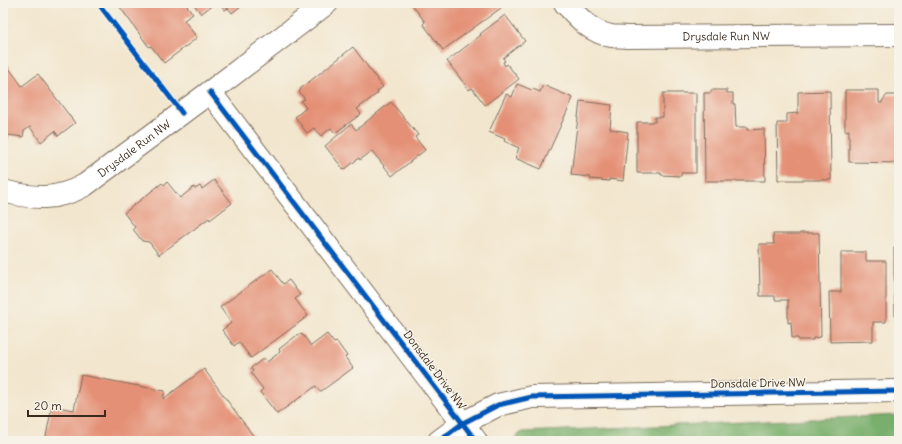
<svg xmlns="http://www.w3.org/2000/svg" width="902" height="444" viewBox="0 0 902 444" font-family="Delius,sans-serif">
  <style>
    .forest { fill: #79af6c; stroke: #5a6c45 }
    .building { fill: #e49076 }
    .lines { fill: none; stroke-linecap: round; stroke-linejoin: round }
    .minor-casing { stroke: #7b6c5c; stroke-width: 24 }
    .minor { stroke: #fff; stroke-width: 22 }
    .cycleway-casing { stroke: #f7f3e8; stroke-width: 8 }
    .cycleway { stroke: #0057b8; stroke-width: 5 }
    .labels { text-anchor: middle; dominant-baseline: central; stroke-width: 3; stroke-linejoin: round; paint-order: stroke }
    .street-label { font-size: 11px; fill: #3b2a1e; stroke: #f7f3e8 }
  </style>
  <rect width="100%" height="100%" fill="#f7f3e8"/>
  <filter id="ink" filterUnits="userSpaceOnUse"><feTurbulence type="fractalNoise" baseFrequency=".025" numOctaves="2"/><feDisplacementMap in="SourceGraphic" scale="8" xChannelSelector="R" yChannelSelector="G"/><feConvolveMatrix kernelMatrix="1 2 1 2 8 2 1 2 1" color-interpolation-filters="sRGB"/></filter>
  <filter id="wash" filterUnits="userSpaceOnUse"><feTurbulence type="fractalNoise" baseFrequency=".012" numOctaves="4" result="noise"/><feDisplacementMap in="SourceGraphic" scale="16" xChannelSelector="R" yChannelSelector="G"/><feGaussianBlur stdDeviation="0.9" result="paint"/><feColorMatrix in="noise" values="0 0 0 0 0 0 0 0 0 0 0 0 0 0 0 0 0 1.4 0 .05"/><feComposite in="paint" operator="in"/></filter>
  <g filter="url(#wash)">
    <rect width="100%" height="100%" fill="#f2e6ce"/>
    <path class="forest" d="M899,415v26h-388l11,-9z"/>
    <g id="blocks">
      <path class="building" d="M117,3h68l8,11 -9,6 13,18 -33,25 -13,-17 -2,1z
        M193,3h22l-14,11z
        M219,3h26l-13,10 -4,-5 -3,2z
        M416,3h81l4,5 -58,42 -20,-26 2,-2 -12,-16z
        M505,15l20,26 -22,17 2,3 -2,1 2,4 2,-2 12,15 -34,26 -13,-17 -3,2 -22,-29 34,-26 -1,-1z
        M353,47l30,40 -6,4 1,2 -21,16 4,5 -26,19 -4,-5 -10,8 -7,-8 -7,5 -12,-16 11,-9 -5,-7 4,-2 -6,-7 2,-2 -1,-1z
        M4,61l18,25 16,-12 37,49 -17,13 -3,-5 -14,11 -11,-15 -6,4 -1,6 -15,-2v4h-5v-77z
        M517,84l15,6 1,-1 7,3 3,-7 30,13 -32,71 -26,-11 4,-10 -15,-7 1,-2 -16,-7 17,-38 6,3z
        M711,90h16v3h6v11h2l1,23h11v3l17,-1 1,52h-60l-1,-88h7z
        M845,90h34v13h3v-2l5,-6h10l2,1v67l-50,-1v-32l-4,1z
        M830,91l1,89h-53l-1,-57h10v-9l11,-1v-21z
        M663,93h33v80h-15v3l-20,-1v-2h-24v-51h18v-5h8z
        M580,101l32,4 -2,24 18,3 -5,49 -14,-2v2l-19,-2v-2l-19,-2z
        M391,102l27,33 -3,2 10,13 -33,26 -20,-25 -12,9 -1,-2 -15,12 -19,-24 26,-22 5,6z
        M214,180l18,23 -22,17 -1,-2 -50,37 -10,-13 -7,-1 -9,-12 2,-2 -11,-14 38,-30 2,2 3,-3 13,16 14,-11 1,2 5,-3 2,3z
        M800,233h19l2,104 -8,1v2h-14l-1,-2h-6l-1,-16 -3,1v-23h-13v-4h-15l-1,-52h15l-1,-10h27z
        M899,243v77l-4,-4 -1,-68z
        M841,252h25v9h20v61h-13v19l-43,1 -1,-50h12z
        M272,269l11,15 6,-4 11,15 -5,4 13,17 -57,42 -12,-16 -5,4 -12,-16 9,-7 -11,-16z
        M300,333l2,2h1l8,11 16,-12 7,9 3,-1 10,14 -2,1 8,11 -33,24 -4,-6 -39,28 -17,-22 3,-3 -12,-16 2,-2 -2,-3 13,-10 3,4 13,-10 -1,-3z
        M204,369l53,72h-212l7,-35 22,4 7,-35 84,16 -2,8z"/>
    </g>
  </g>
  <g filter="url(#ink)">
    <use href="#blocks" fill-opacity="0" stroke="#7b6c5c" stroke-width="1"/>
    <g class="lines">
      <defs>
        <g id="minor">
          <path id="s1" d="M565,3c14,15 25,29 46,33 5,1 11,0 16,1l272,-2"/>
          <path d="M210,92l266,349"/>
          <path id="s2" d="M3,191c31,8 53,10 82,-6l125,-93 117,-89"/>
          <path d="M439,441l24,-18 35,-18 34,-8 367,-6"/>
        </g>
      </defs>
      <use href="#minor" class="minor-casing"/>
      <use href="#minor" class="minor"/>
      <defs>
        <path id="cycleway" d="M98,3l84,110
          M210,92l266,349
          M439,441l24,-18 35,-18 34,-8 367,-6"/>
      </defs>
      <use href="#cycleway" class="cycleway-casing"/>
      <use href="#cycleway" class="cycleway"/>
    </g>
  </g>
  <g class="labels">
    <g class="street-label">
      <text stroke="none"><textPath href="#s1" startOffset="173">Drysdale Run NW</textPath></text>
      <text stroke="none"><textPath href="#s2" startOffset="146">Drysdale Run NW</textPath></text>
      <text transform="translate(435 370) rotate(53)">Donsdale Drive NW</text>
      <text transform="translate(758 383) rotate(-1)">Donsdale Drive NW</text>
    </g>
  </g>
  <rect width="902" height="444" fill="none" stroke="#f7f3e8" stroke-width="16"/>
  <path d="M28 410v6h77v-6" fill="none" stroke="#3b2a1e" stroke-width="2"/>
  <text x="34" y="410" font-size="12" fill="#3b2a1e" stroke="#f7f3e8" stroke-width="3" paint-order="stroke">20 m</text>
</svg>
